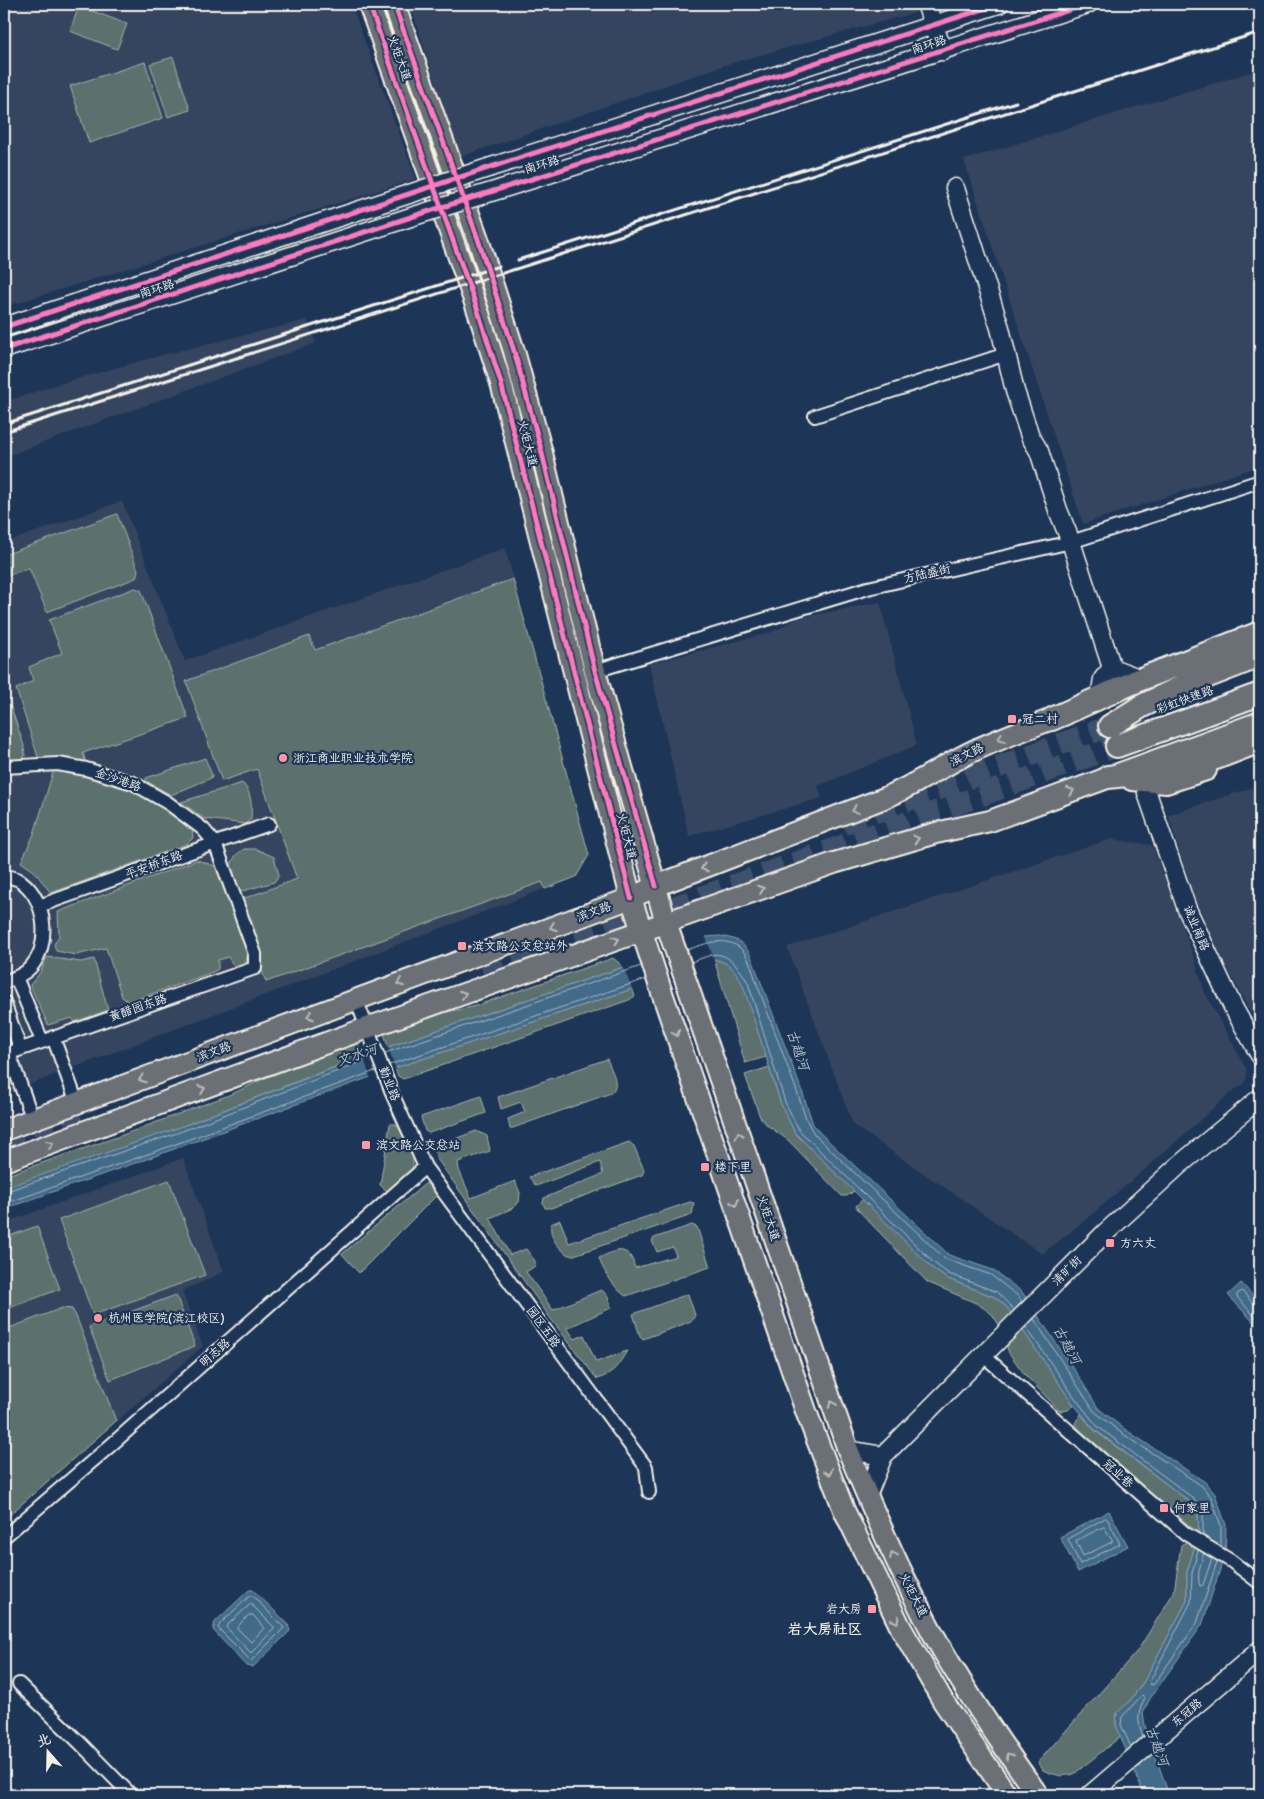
<svg xmlns="http://www.w3.org/2000/svg" width="1264" height="1799" viewBox="0 0 1264 1799" font-family="'Balsamiq Sans','LXGW WenKai TC',sans-serif">
  <style>
    .built { fill: #34445f }
    .green { fill: #5b716d; stroke: #a8b1aa }
    .water { fill: #426b89; stroke: #89a1af }
    .pier { fill: #1d3557 }
    .lines { fill: none; stroke-linecap: round; stroke-linejoin: round }
    .shore { stroke: #adbbc2; stroke-width: 1 }
    .highway-tunnel { stroke: #3d516d; stroke-width: 22; stroke-dasharray: 22 11; stroke-linecap: butt }
    .street-casing { stroke: #f4f1e8; stroke-width: 16 }
    .secondary-casing { stroke: #f4f1e8; stroke-width: 21 }
    .primary-casing { stroke: #f4f1e8; stroke-width: 24 }
    .highway-casing { stroke: #f4f1e8; stroke-width: 26 }
    .street { stroke: #1d3557; stroke-width: 12 }
    .secondary { stroke: #1d3557; stroke-width: 18 }
    .primary { stroke: #6b6f75; stroke-width: 20 }
    .highway { stroke: #6b6f75; stroke-width: 22 }
    .rail { stroke: #f4f1e8; stroke-width: 3 }
    .secondary-bridge-casing { stroke: #f4f1e8; stroke-width: 21; stroke-linecap: butt }
    .secondary-bridge { stroke: #1d3557; stroke-width: 18 }
    .cycleway-casing { stroke: #1d3557; stroke-width: 8 }
    .cycleway { stroke: #fd7abc; stroke-width: 5 }
    .oneway { stroke: #bdbdba }
    .poi-dot { fill: #ff9aa2; stroke: #1d3557; stroke-width: 2 }
    .labels { text-anchor: middle; dominant-baseline: central; stroke-width: 4.5; stroke-linejoin: round; paint-order: stroke }
    .street-label { font-size: 12px; fill: #f4f1e8; stroke: #1d3557 }
    .poi-label { font-size: 12px; fill: #f4f1e8; stroke: #1d3557; text-anchor: start }
    .water-label { font-size: 14px; font-style: italic; fill: #b6c2c7; stroke: #1d3557 }
    .quarter-label { font-size: 15px; font-weight: bold; fill: #f4f1e8; stroke: #1d3557 }
  </style>
  <rect width="100%" height="100%" fill="#1d3557"/>
  <filter id="ink" filterUnits="userSpaceOnUse"><feTurbulence type="fractalNoise" baseFrequency=".02" numOctaves="2"/><feDisplacementMap in="SourceGraphic" scale="10" xChannelSelector="R" yChannelSelector="G"/><feConvolveMatrix kernelMatrix="1 2 1 2 8 2 1 2 1" color-interpolation-filters="sRGB"/></filter>
  <g filter="url(#ink)">
    <path class="built" d="M4,4h347l65,175 -412,128z
      M410,4h501l3,9 -186,51 -268,93z
      M1260,69v397l-177,58 -119,-364z
      M307,320l9,23 -312,114v-55l51,-17 103,-29z
      M122,501l63,160 320,-113 84,307 -13,22 -572,217v-551z
      M880,602l37,143 -99,41 4,12 -133,38 -40,-172 123,-32 26,-14z
      M1260,785v245l-38,-71 -28,-62 -26,-82z
      M1111,839l41,6 43,115 10,33 41,75 1,7 -2,8 -15,10 -80,72 -72,61 -36,28 -189,-129 -66,-178z
      M183,1158l41,114 -42,19 21,55 -199,174v-297z"/>
    <path class="green" d="M79,6l48,18 -10,25 -47,-18z
      M173,57l17,53 -22,7 -18,-53z
      M145,62l18,56 -74,25 -19,-57z
      M117,514l21,56 -2,8 -89,34 -18,-44 -25,9v-22z
      M513,579l76,276 -13,22 -31,12 -3,-7 -276,100 -29,-81 60,-22 -40,-110 -35,12 -36,-100 123,-45 6,14z
      M135,588l6,2 47,128 -105,35 3,10 -47,-3 -23,-71 17,-8 -4,-14 33,-14 -13,-33z
      M4,687l20,59 1,10 -6,6 -15,-1z
      M205,758l7,17 -1,3 -40,17 -25,-14v-3z
      M54,769l27,3 49,14 56,35 6,7 1,10 -6,6 -136,49 -17,-22 -13,-9 13,-28z
      M242,783c10,8 10,24 9,36l-5,5 -41,-5 -24,-17z
      M244,849h12l18,8 5,18 -5,7 -35,10 -9,-26 6,-11z
      M197,860l18,6 5,9 29,73 -4,17 -10,3 -7,-11 -10,3v9l-5,3 -84,30 -7,-5 -16,-49 -30,7 -20,-4 -2,-7 5,-8 -1,-24z
      M47,957l34,5 13,-3 14,51 -33,12 -3,-4 -24,7 -18,-40 10,-12z
      M613,958l11,9 -236,80 -4,-14 52,-19 36,-7z
      M714,959c7,2 16,5 21,11 13,16 24,65 31,87l-21,6z
      M632,989l3,7 -6,4 -226,79 -5,-3 -3,-8z
      M357,1041l6,15 -188,73 -171,61v-14l113,-39 117,-44 33,-16z
      M607,1059c4,11 14,25 4,34l-101,36 -2,-10 17,-7 -4,-10 -20,7 -3,-12z
      M769,1067l12,37 14,29 59,58 -7,5h-5l-54,-56 -20,-14 -8,-9 -15,-42z
      M481,1096l5,17 -57,20 -4,-2 -4,-14z
      M390,1124h6c7,12 23,32 15,47 -4,8 -16,15 -23,21l-8,-7z
      M476,1131l11,5 3,15 -32,11 1,8 12,28 44,-17 5,12 -1,9 -6,6 -23,10 20,37 16,-6 9,12v5l-9,6 27,38 48,-20c6,3 10,12 10,18l-44,20 8,11 9,-4 12,27 31,-11c-8,13 -14,24 -30,28l-46,-60 -114,-160 -4,-12z
      M629,1142l5,4 10,24 -2,5 -91,33h-6l-2,-5 1,-5 59,-24 -3,-12 -64,24 -7,-9z
      M169,1180l36,95 -112,40 -34,-95z
      M426,1183l11,12 -78,78 -17,-19z
      M863,1199l68,68 15,11 49,19 12,10 67,98 -6,5 -8,1 -35,-36 -16,-22 -8,-25 -9,-14 -14,-10 -51,-22 -68,-71 -3,-5z
      M690,1202l4,1 -2,12 -118,40h-6c-10,-8 -19,-17 -17,-31l9,-4 9,23z
      M692,1225l5,2 13,40 -84,29c-9,-4 -25,-28 -27,-38 9,-4 23,-13 31,-2 3,3 4,9 5,12l41,-12 -3,-9 -16,5 -5,-11 2,-3z
      M37,1226l23,63 -56,21v-72z
      M688,1294l7,21 -3,6 -49,18 -3,-3 -7,-22z
      M176,1295l19,51 -85,34 -21,-53z
      M62,1308l10,1 4,7 40,105 -109,96 -3,-8v-179z
      M1081,1414l13,16 95,71 9,13 1,19 -24,-19 -97,-86 -3,-5z
      M1188,1541l8,2 -9,29v29l-44,82 -13,18 -13,13 -1,11 5,11 -47,38 -13,2 -11,-3 -7,-3 -5,-8 100,-112 36,-58 7,-47z"/>
    <path class="water" d="M720,936c17,3 23,5 31,20l52,138 10,30 6,8 130,123 44,15 29,22 59,88 17,28 25,20 82,54 10,12 11,31 -1,29 -23,71 -51,72 -8,15 2,14 24,69h-25l-28,-70 1,-12 13,-12 13,-18 44,-82v-29l12,-39 -1,-19 -9,-13 -95,-72 -23,-28 -64,-94 -12,-10 -49,-19 -15,-11 -136,-134 -14,-29 -38,-119c-9,-16 -11,-21 -29,-26l-82,30 -237,79 -240,88 -151,53v-21l171,-59 213,-82 236,-80 82,-30z
      M1241,1283l19,20v26l-32,-34z
      M1109,1511l19,35 -50,26 -18,-35z
      M249,1590h4l35,34 2,7 -37,36 -7,-1 -33,-36 2,-8z"/>
    <path class="pier" d="M705,935l10,27 -82,29 -11,-26z
      M387,1044l9,26 -25,10 -9,-27z"/>
    <g class="lines">
      <path class="shore" d="M687,950c17,-6 35,-14 52,-3 10,7 14,26 18,37 13,35 26,70 39,105 6,16 9,32 19,46l130,124 46,16 27,21 4,6
        M691,962c7,-2 13,-5 20,-7 18,-4 30,15 37,28l37,119 14,28 135,133 15,11 48,18 17,18
        M385,1053l256,-87
        M389,1065l257,-86
        M4,1192l173,-59 194,-75
        M4,1204l150,-52 221,-81
        M1260,1306l-5,-1 -13,-14 -5,3v3l23,25
        M1034,1319l60,92 26,21 82,54 9,11 10,29v20
        M1026,1327l49,71 22,28 96,72 10,15v23
        M1106,1518l2,2 12,24 -40,20 -12,-25z
        M1104,1527l8,12v3l-29,14 -7,-15z
        M1198,1550l-6,23 -1,29 -41,79 1,4 3,-1 43,-61 20,-61
        M1204,1553c-3,10 -8,23 -4,33l3,-1 9,-27
        M250,1596h3l31,32 -33,33 -33,-33 2,-4z
        M251,1604l24,24 -24,25 -25,-26z
        M249,1615h4l11,13 -13,14 -14,-14z
        M1131,1747l-10,-22 1,-8 20,-22 3,3c-8,16 -8,22 -2,39"/>
      <path class="highway-tunnel" d="M843,824l267,-98
        M484,976l633,-230
        M4,1150l79,-28"/>
      <defs>
        <path id="street" d="M815,416l191,-62
          M595,671l273,-83 203,-46 189,-61
          M4,767l54,-3 28,5 47,14 35,20 35,26 12,14 40,111v14l-251,87
          M4,876c6,1 14,2 18,6 24,18 29,62 9,85 -6,7 -18,12 -27,15
          M39,906l230,-82
          M16,977l26,64
          M356,999l38,99 31,69 221,300 3,25
          M4,1002l16,46
          M53,1037l24,66
          M9,1053l24,67
          M983,1355l203,179 45,27 29,22
          M4,1537l106,-91 315,-279
          M19,1684l61,59 51,52"/>
        <path id="secondary" d="M926,4l17,47
          M491,167l508,-163
          M955,188l45,140 15,63 15,45 9,15 19,59 13,32 41,126 29,11
          M501,189l587,-185
          M4,327l405,-133
          M4,349l410,-133
          M1100,697l3,-18 9,-11
          M1147,793l40,116 46,98 27,48
          M848,1450l35,6
          M867,1496l16,-40 221,-222 74,-68 82,-68
          M1090,1795l170,-145"/>
        <path id="primary" d="M369,4l110,310 22,69 130,515 29,89 147,427 37,96 57,118 42,73 64,94
          M394,4l84,235 36,112 27,98 54,222 71,252 182,527c23,56 47,110 74,163 33,64 74,124 116,182
          M1132,780l34,3 40,-13
          M4,1130l627,-232 25,-12 231,-89c28,-12 54,-30 82,-44 31,-15 64,-27 97,-39
          M4,1161l363,-133 467,-165 102,-30 54,-12 270,-99"/>
        <path id="highway" d="M1052,719l89,-40 119,-46
          M1110,726l32,-20 46,-22 72,-28
          M1117,746l143,-52
          M1108,777l55,-6 53,-13 44,-17"/>
      </defs>
      <use href="#street" class="street-casing"/>
      <use href="#secondary" class="secondary-casing"/>
      <use href="#primary" class="primary-casing"/>
      <use href="#highway" class="highway-casing"/>
      <use href="#street" class="street"/>
      <use href="#secondary" class="secondary"/>
      <use href="#primary" class="primary"/>
      <use href="#highway" class="highway"/>
      <path class="rail" d="M518,260l498,-158
        M4,424l495,-158
        M4,432l1256,-400"/>
      <defs>
        <path id="secondary-bridge" d="M409,194l82,-27
          M414,216l87,-27"/>
      </defs>
      <use href="#secondary-bridge" class="secondary-bridge-casing"/>
      <use href="#secondary-bridge" class="secondary-bridge"/>
      <defs>
        <path id="cycleway" d="M369,4l110,310 22,69 130,515
          M394,4l84,235 36,112 27,98 54,222 61,215
          M4,327l487,-160 508,-163
          M4,349l410,-133 674,-212"/>
      </defs>
      <use href="#cycleway" class="cycleway-casing"/>
      <use href="#cycleway" class="cycleway"/>
    </g>
    <defs><path id="oneway-chevron" d="M-2-3.5L2.5 0L-2 3.5" fill="none" stroke-width="1.6" stroke-linecap="round" stroke-linejoin="round" transform="scale(1.25)"/></defs>
    <g class="oneway">
      <use href="#oneway-chevron" transform="translate(1001 738) rotate(157)"/>
      <use href="#oneway-chevron" transform="translate(1071 791) rotate(-20)"/>
      <use href="#oneway-chevron" transform="translate(855 810) rotate(158)"/>
      <use href="#oneway-chevron" transform="translate(916 839) rotate(-15)"/>
      <use href="#oneway-chevron" transform="translate(704 868) rotate(159)"/>
      <use href="#oneway-chevron" transform="translate(761 889) rotate(-20)"/>
      <use href="#oneway-chevron" transform="translate(553 927) rotate(160)"/>
      <use href="#oneway-chevron" transform="translate(616 940) rotate(-20)"/>
      <use href="#oneway-chevron" transform="translate(400 983) rotate(160)"/>
      <use href="#oneway-chevron" transform="translate(463 994) rotate(-20)"/>
      <use href="#oneway-chevron" transform="translate(310 1016) rotate(160)"/>
      <use href="#oneway-chevron" transform="translate(676 1033) rotate(71)"/>
      <use href="#oneway-chevron" transform="translate(142 1079) rotate(160)"/>
      <use href="#oneway-chevron" transform="translate(202 1089) rotate(-20)"/>
      <use href="#oneway-chevron" transform="translate(739 1135) rotate(-109)"/>
      <use href="#oneway-chevron" transform="translate(50 1144) rotate(-20)"/>
      <use href="#oneway-chevron" transform="translate(735 1203) rotate(71)"/>
      <use href="#oneway-chevron" transform="translate(832 1404) rotate(-110)"/>
      <use href="#oneway-chevron" transform="translate(829 1472) rotate(69)"/>
      <use href="#oneway-chevron" transform="translate(893 1555) rotate(-116)"/>
      <use href="#oneway-chevron" transform="translate(896 1620) rotate(63)"/>
      <use href="#oneway-chevron" transform="translate(1009 1756) rotate(-124)"/>
    </g>
  </g>
  <g class="poi-dot">
    <rect x="1007" y="714" width="10" height="10" rx="2.5"/>
    <circle cx="283" cy="758" r="5"/>
    <rect x="457" y="941" width="10" height="10" rx="2.5"/>
    <rect x="361" y="1140" width="10" height="10" rx="2.5"/>
    <rect x="700" y="1162" width="10" height="10" rx="2.5"/>
    <rect x="1105" y="1238" width="10" height="10" rx="2.5"/>
    <circle cx="98" cy="1318" r="5"/>
    <rect x="1159" y="1503" width="10" height="10" rx="2.5"/>
    <rect x="867" y="1604" width="10" height="10" rx="2.5"/>
  </g>
  <g class="labels">
    <g class="street-label">
      <text transform="translate(929 45) rotate(-18)">南环路</text>
      <text transform="translate(399 58) rotate(70)">火炬大道</text>
      <text transform="translate(542 165) rotate(-17)">南环路</text>
      <text transform="translate(157 289) rotate(-18)">南环路</text>
      <text transform="translate(527 443) rotate(76)">火炬大道</text>
      <text transform="translate(927 574) rotate(-13)">方陆盛街</text>
      <text transform="translate(1185 700) rotate(-20)">彩虹快速路</text>
      <text transform="translate(967 755) rotate(-27)">滨文路</text>
      <text transform="translate(118 780) rotate(19)">金沙港路</text>
      <text transform="translate(626 836) rotate(76)">火炬大道</text>
      <text transform="translate(154 865) rotate(-20)">平安桥东路</text>
      <text transform="translate(594 912) rotate(-20)">滨文路</text>
      <text transform="translate(1196 928) rotate(67)">诚业南路</text>
      <text transform="translate(138 1008) rotate(-19)">黄醋园东路</text>
      <text transform="translate(214 1052) rotate(-20)">滨文路</text>
      <text transform="translate(389 1084) rotate(68)">勤业路</text>
      <text transform="translate(768 1218) rotate(71)">火炬大道</text>
      <text transform="translate(1067 1271) rotate(-45)">清旷街</text>
      <text transform="translate(543 1327) rotate(54)">园区五路</text>
      <text transform="translate(215 1353) rotate(-41)">明志路</text>
      <text transform="translate(1118 1474) rotate(42)">冠业巷</text>
      <text transform="translate(913 1595) rotate(63)">火炬大道</text>
      <text transform="translate(1187 1713) rotate(-40)">东冠路</text>
    </g>
    <g class="poi-label">
      <text x="1022" y="719">冠二村</text>
      <text x="293" y="758">浙江商业职业技术学院</text>
      <text x="472" y="946">滨文路公交总站外</text>
      <text x="376" y="1145">滨文路公交总站</text>
      <text x="715" y="1167">楼下里</text>
      <text x="1120" y="1243">方六丈</text>
      <text x="108" y="1318">杭州医学院(滨江校区)</text>
      <text x="1174" y="1508">何家里</text>
      <text x="862" y="1609" text-anchor="end">岩大房</text>
    </g>
    <g class="water-label">
      <text transform="translate(798 1050) rotate(71)">古越河</text>
      <text transform="translate(357 1055) rotate(-19)">文水河</text>
      <text transform="translate(1067 1345) rotate(61)">古越河</text>
      <text transform="translate(1157 1746) rotate(70)">古越河</text>
    </g>
    <g class="quarter-label">
      <text x="825" y="1629">岩大房社区</text>
    </g>
  </g>
  <rect width="1264" height="1799" fill="none" stroke="#1d3557" stroke-width="20"/>
  <rect x="10" y="10" width="1244" height="1779" fill="none" stroke="#f4f1e8" stroke-width="2" filter="url(#ink)"/>
  <g transform="translate(48 1752) rotate(340)" stroke="#1d3557" stroke-width="4" paint-order="stroke">
  <path d="M0-4L9 19L0 12L-9 19Z" fill="#f4f1e8"/>
  <text y="-8" font-size="14" font-weight="bold" text-anchor="middle" fill="#f4f1e8">北</text>
  </g>
</svg>
